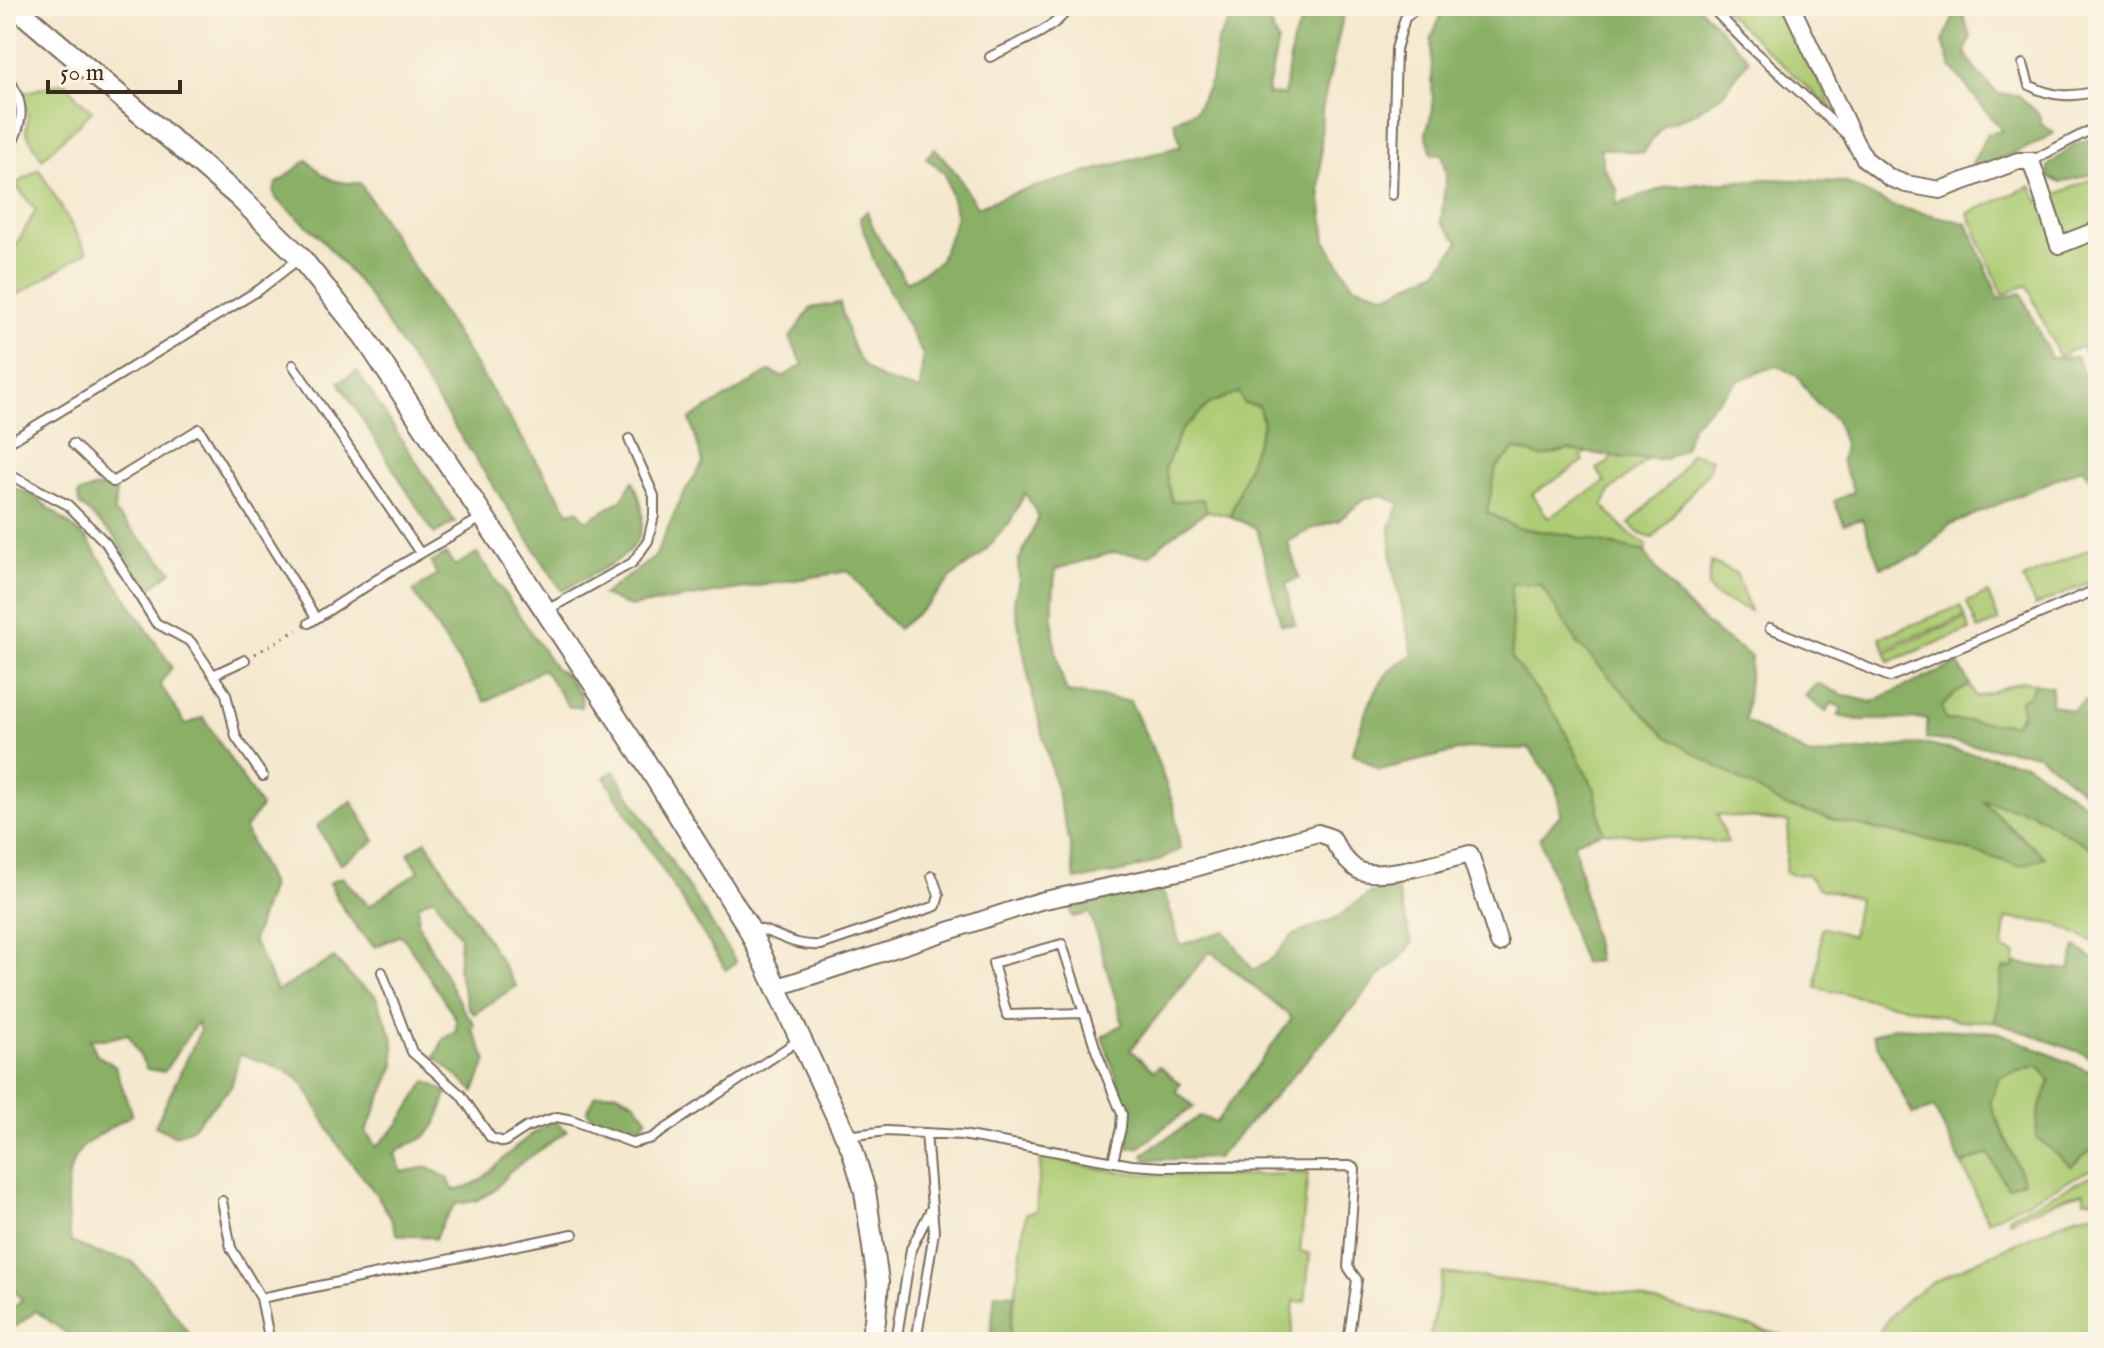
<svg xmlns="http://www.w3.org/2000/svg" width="2104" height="1348" viewBox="0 0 2104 1348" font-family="'IM FELL English',serif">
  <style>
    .green { fill: #adcc74; stroke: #747b49; stroke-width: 2 }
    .forest { fill: #8ab066; stroke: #626d42; stroke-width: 2 }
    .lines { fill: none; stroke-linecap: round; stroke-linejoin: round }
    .service-casing { stroke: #7c6c5c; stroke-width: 12 }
    .minor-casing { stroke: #7c6c5c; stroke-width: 20 }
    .tertiary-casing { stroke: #7c6c5c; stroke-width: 24 }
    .path { stroke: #7c6c5c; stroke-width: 3; stroke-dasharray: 2 6; stroke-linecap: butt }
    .service { stroke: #fff; stroke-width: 8 }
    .minor { stroke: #fff; stroke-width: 16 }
    .tertiary { stroke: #fff; stroke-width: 20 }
  </style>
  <rect width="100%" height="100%" fill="#fcf5e5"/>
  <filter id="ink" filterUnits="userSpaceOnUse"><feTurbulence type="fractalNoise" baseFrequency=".0125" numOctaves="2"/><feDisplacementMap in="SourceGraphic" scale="16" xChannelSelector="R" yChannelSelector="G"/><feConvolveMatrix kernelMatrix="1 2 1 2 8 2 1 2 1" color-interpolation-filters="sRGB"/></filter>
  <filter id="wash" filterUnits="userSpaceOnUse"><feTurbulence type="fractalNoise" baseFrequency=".006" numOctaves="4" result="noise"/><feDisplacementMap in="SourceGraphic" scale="32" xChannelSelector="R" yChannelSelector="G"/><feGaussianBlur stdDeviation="1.8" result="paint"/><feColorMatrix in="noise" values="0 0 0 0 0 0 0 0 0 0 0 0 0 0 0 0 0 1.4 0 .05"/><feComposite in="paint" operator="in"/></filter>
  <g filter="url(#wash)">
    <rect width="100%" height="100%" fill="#f4e8ce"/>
    <path class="green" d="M1720,6h62l53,107z
      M66,82l11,15 15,14 -50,48 -16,-27 2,-16 -5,-23z
      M39,169l48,83 -81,50v-52l6,2 24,-42 -21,-25z
      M2098,176v208l-16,-38 -23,10 -32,-71 -24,10 -35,-82 63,-27 8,16z
      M1239,392l20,14 4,18 -33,92 -23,-5 -5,-12 -31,3 -6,-33 15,-37 29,-28z
      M1515,449l27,8 26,-7 20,2 -7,4 3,5 -52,33 16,24 57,-36 -8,-13 11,-6 4,-7 36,3 -38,32 -7,15 27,29 17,9 -2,8 -81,-18 -47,-6 -30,-16 9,-44z
      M1691,453l21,6 -4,13 -55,66 -13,-4 -11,-10 48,-48z
      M2093,547l5,11v21l-63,27 -12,-27z
      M1711,562l25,11 14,38 -35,-15 -7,-9z
      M1540,583l39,62 206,161 65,18 85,17 109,16 -63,-57 50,12 67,40v92l-42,-20 -50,-6 -3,31 13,5 -2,14 -11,1 -8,53 -38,-2 -36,-10 -105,-22 6,-61 30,9 6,-37 -40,-11 -11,-14 -14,1 -8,-3 4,-50 -72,-7 11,28 -125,-11 -8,-42 -38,-73 -45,-58 -1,-75z
      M1988,593l11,28 -21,9 -11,-28z
      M1960,606l5,11 -81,31 -4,-11z
      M1966,619l4,11 -81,32 -4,-11z
      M2021,681l15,3c-9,13 -11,28 -22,40l-70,-4 -2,-13 11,-12 17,-10 6,12z
      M2038,1065l12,16 -12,33 33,52 27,-21v21l-110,55 -26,-56 26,-12 19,34 -17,-84 9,-26z
      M1041,1156c20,5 40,10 61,13 67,11 138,7 206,4l-8,78 10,3 -5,48 -11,-1 -3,41h-282l17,-129 10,-2z
      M2098,1172v27l-14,1v-8l-16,4 -58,25 -2,-4z
      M2098,1212v130h-224c22,-49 73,-67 118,-88 29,-13 57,-26 86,-39z
      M1443,1273l177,20 189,49h-380z"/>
    <path class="forest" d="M1310,6h46l-13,11 -21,93 -2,78 6,54 27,43 34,10 50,-24 22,-29 -18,-20 5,-46 -4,-22h-10l-6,-21 7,-24 -2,-70 13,-30 5,-3h249l51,53 -26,35 -30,20 -30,11 -20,28 -43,-5 3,18 15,25 -2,14 53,-19 99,-7 77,3 47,24 75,17 32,76 22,-6 30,65 26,-1 21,54v79l-16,-22 -134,58 -28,29 -40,12 -18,-48 -18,5 -10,-23 20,-9 -13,-31 3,-16 -8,-25 -20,-17 -18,-26 -20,-12 -39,15 -46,44 -9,24 -18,11 -40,-1 -58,-8 -26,7 -27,-8 -19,19 -9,44 30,16 47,6 81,18c28,44 61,76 106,104l-6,64 24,15 43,21 110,-12 105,20 71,49v39l-67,-40 -48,-11 29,29 33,27 -24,9 -86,-25 -85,-17 -65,-18 -120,-70 -86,-91 -39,-61h-29l1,75 45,58 38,73 8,42 -29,10 24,119 -15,2 -43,-125 21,-24 -5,-27 -26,-38 -60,-1 -90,22 -27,-17c7,-29 18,-60 38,-84 6,-6 15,-10 22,-14l-21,-90 -2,-39 10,-22 -19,-9 -18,5 -24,20 -28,9 -23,13 11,36 -13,6 9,41 -14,-1 -24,-95 -27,-13 33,-91 -4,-19 -16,-3 -4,-11 -30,12 -29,28 -15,37 7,33 31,-3 4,12 -40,28 -18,17 -35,-4 -58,17c-6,40 -4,84 11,123l63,9 24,51 20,54 6,43c-31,20 -68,25 -105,31l-5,-36 -41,-164 -15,-79 5,-21 -1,-18 21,-45 -14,-24 -15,29 -28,32 -29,22 -26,29 -29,24 -23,-24 -26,-34 -219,36 -28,-12 53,-38 27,-61 21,-33 -13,-44 80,-48 12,6 21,-12 -13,-27 21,-30 29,-5c15,58 18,74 80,87l3,-35 -48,-91 -15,-46 7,-7c8,27 25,47 40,71l32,-20 13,-31 4,-17 -11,-41 -19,-15 9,-10 22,26 20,33 37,-14 167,-47 -7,-25 22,-10 15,-30 6,-39 14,-24 34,-5 13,28 -11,53 17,1 9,-55z
      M1956,10l6,3 9,24 -6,15 11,19 22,23 20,1 21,19 2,10 13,9c-24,17 -51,22 -77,38l-5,-7 15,-30 15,-3 -51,-64 -8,-25z
      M2098,136v36l-37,11 -13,-6v-11l26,-21z
      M307,160c19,19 26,24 53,23l209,329 9,-2 8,11 35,-21 12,-19c32,70 -20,80 -71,110l-197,-301 -47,-55 -41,-35 -3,-7 2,-9z
      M357,371l98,151 -21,12 -95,-152z
      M6,485l27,10 54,44 85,128 -12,17 26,41 17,-8 58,90 -16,22 26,56 -18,55 24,51 57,-33 23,25 18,12 18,43 2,27 -29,66 10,16 22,-22 28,-44 21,11c-4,15 -10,37 -24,46 -10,6 -19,6 -28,16l7,18 25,-5 21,11 5,12c27,-4 35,-17 53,-34 15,-14 30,-26 48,-35l13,10 -57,40 -16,20 -19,10 -19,3 -14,19 -7,16c-13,-6 -24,0 -38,-5 -12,-37 -40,-61 -61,-92 -10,-16 -27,-54 -39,-64 -16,-12 -38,-17 -57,-24l-9,33 -39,41 -17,8 -20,-10 45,-95 -3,-9 -33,50 -17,-3 -19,-35 -20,5h-18l7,16 18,11 17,49c-14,8 -48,26 -56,40 -12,22 -10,63 -5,87l27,11 33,8 22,23 42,58h-117l-42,-31 -30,23v-22l16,-11 -16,-23z
      M106,487l10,5 -2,20 58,59 -24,19 -33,-53 -36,-33 -1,-10 15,-6z
      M477,553l78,115 10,6 17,23 -1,10h-12l-26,-38 -58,33 -72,-111 24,-16 -6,-12 15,-9 9,12z
      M1958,663l12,22 -17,10 -11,12 3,13 69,4 9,-9 -3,-14 9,-6 7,-11 16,3 -1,17 21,7 13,-11c7,13 7,24 13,38v66l-60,-50 -111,-15v-20l-68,1 -21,-4 4,-8 -10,-5 -6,9 -21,-16 12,-13 26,12 28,7z
      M614,771l122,191 -10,8 -122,-193z
      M352,801l23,40 -35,23 -23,-38z
      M426,841l90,145 -42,28 -6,-7 -10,-36 2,-35 -27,-39 -14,8 -1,19 46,87 10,12 -2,6 15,31 -13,31 -39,-34 9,-19 12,-6v-13l-50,-78 -6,-6 -25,12c-20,-19 -34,-39 -46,-64l13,-6 27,29 50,-35 -11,-18z
      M1396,886l16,57c-13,21 -24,22 -38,39 -50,61 -104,118 -157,176l-71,2 -3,-6 57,-38 16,6 76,-104 -82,-67 -80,99 24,21 5,-5 21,18 -4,7 18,16 -27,18 -27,22 -12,1 2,-32 -28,-79 21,-13 -33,-111 -17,4 -3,-9 90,-20 8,15 12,42 45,-14 28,39 21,-13 18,-21 44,-18 34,-25z
      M2076,947l22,15v100l-16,-9 -87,-31 8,-54h11l1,-5 54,7z
      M1893,1027l105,5 100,43v70l-27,21 -35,-29 2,-23 12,-33 -12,-16 -39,12 -9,26 34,78 -17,6 -19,-34 -26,12 -28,-57 -21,7 -41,-80z
      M615,1092l19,9 13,17 -9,13c-21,-1 -38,-1 -51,-20l9,-16z
      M995,1293l19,1 -5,48h-19z"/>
  </g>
  <g filter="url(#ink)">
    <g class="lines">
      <defs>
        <path id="service" d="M1710,6l36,37 102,93
          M990,57c21,-11 70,-29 79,-51
          M2023,64l6,21c24,13 44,12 69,6
          M6,74c22,33 17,48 0,82
          M2031,161l67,-35
          M1392,195l4,-146 9,-31 14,-12
          M293,365l127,188
          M6,444l253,-154 41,-32
          M73,444l40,38 86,-53 117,189
          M6,473l62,32 38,38 50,80 35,19 35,52 10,43 27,39
          M547,610l85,-47 16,-22 6,-26v-19l-25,-57
          M309,623l78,-50 96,-56
          M1770,628l120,49 208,-88
          M213,675l32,-15
          M749,927c30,4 39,20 72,18l115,-39 3,-11 -7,-19
          M382,972l30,80 49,43 30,43 13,4 23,-15 30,-10 15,3 61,23 19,-5 147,-98
          M1084,1013l-77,2 -14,-52 69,-19 35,109 25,61 -1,14 -8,33
          M847,1136l39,-5 76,4 170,30 32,2 186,-1 5,3 -7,98 9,13 -9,62
          M222,1201l9,47 30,50
          M270,1342l-9,-44 312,-64
          M896,1342l15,-93 19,-38
          M916,1342l18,-110 -8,-99"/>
        <path id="minor" d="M1791,6l64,136 10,17 25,19 16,6 34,6 78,-29h13l28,84 39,-15
          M775,988l265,-87 148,-31 130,-37 14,5c5,11 16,27 28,33 22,9 86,-11 110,-17l29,89"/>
        <path id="tertiary" d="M14,6l225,191 61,60 64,79 279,422 105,169 104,222 13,42 13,91 -3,39 -5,21"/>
      </defs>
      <use href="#service" class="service-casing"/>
      <use href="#minor" class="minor-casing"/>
      <use href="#tertiary" class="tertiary-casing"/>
      <path class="path" d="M255,654l42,-24"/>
      <use href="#service" class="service"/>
      <use href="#minor" class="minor"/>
      <use href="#tertiary" class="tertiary"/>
    </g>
  </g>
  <rect width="2104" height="1348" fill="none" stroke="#fcf5e5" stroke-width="32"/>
  <path d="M48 80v12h132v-12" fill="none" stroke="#3b2a1e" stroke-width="4"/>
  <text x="60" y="80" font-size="24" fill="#3b2a1e" stroke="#fcf5e5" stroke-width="6" paint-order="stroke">50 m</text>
</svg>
